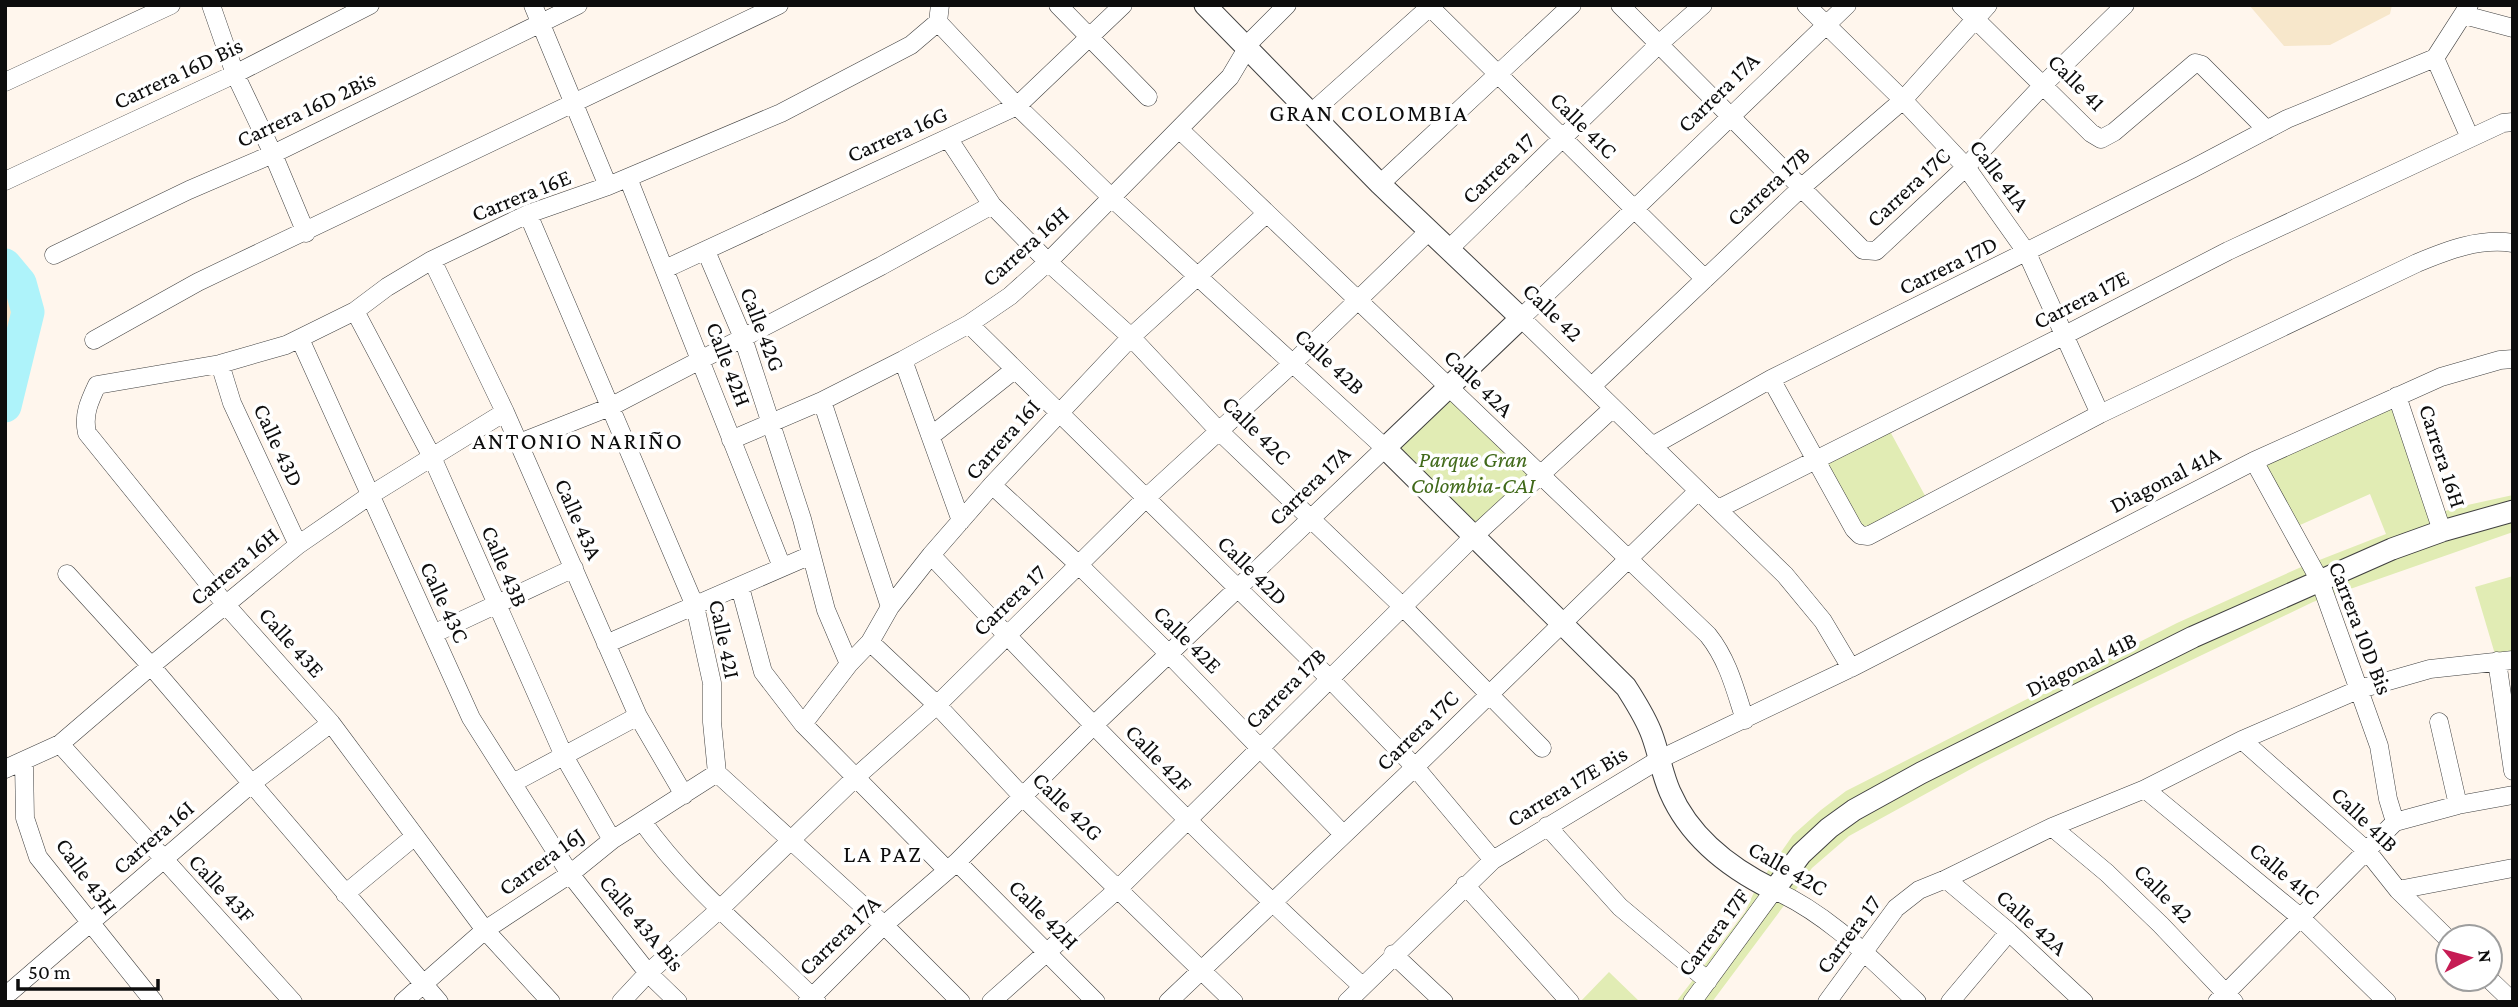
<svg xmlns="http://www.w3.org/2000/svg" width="2518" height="1007" viewBox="0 0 2518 1007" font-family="'Crimson Pro',serif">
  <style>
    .farmland { fill: #f7e7cb }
    .green { fill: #e1ecb4 }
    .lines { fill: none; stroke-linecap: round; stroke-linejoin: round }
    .river { stroke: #aef3fa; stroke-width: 33 }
    .minor-casing { stroke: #404040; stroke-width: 19 }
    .tertiary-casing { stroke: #404040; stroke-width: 23 }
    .minor { stroke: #fff; stroke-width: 18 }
    .tertiary { stroke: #fff; stroke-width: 21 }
    .labels { text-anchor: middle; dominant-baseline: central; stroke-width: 7; stroke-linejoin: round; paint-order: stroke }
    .street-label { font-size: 23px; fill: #0d0d0d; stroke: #fff }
    .park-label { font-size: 23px; font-style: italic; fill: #406919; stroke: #fff }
    .neighbourhood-label { font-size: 24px; letter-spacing: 2px; fill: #0d0d0d; stroke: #fff }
  </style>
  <rect width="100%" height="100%" fill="#fff6ed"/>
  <path class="farmland" d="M2249,5h143l-2,9 -60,31 -46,1z
    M5,265l15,18 8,29 -23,94z"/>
  <path class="green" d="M1449,388l90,87 -65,61 -89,-88z
    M2397,396l40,118 17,-6 59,-13v37l-200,70 -218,104 -115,58 -131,72 -37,32 -100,134h-36l69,-90 11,-24 37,-53 28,-25 25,-19 331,-168 122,-55 87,-34 -16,-40 -79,35 -37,-68z
    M1886,424l43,79 -61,33 -54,-76z
    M2513,576v84l-16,1 -22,-74z
    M1609,972l31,30h-60z"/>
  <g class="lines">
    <path class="river" d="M5,265l15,18 8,29 -23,94"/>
    <defs>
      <path id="minor" d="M211,5l24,69 38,80 33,79
        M533,5l75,181
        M1058,5l90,92
        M1428,5l277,274
        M1620,5l243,245 13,1 90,-84 78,-83 81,-79
        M1806,5l97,95 63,67 61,86 73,161
        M1847,5l-326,313 264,257 38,46 28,47
        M1961,5l130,128 10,6 13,-7 81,-69 7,2 65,65
        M2464,15l49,13
        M2435,58l35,80
        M2435,58l34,-53
        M5,82l166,-77
        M1310,114l122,-109
        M1179,129l529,506c20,25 27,54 37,85
        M948,138l44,67 56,57 83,75 87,93 184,176 140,142
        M628,178l154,389
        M5,181l230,-107 135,-69
        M1380,184l192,-179
        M528,214l167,392 17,77v39l5,51 167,152 77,77
        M1449,249l210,-205 44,-39
        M706,251l37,87 59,181 24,91 23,54
        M54,255l135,-65 84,-36 305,-149
        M432,260l73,152 133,304 46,79
        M665,269l352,-163 106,-101
        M355,311l77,146 132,299 48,84
        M969,324l360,354 86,89 78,93
        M300,339l171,379 99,156 78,99 30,29
        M94,340l104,-58 581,-277
        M903,360l58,161
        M220,364l12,39 66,142
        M1771,379l83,150 6,6 8,1 232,-122 317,-151c31,-13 62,-25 96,-20
        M1592,386l210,-199 101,-87 85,-95
        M2397,396l45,135
        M822,401l68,206
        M931,436l83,-66
        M731,440l91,-39 81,-41 66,-36 41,-28 38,-34 182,-185 22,-37 35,-35
        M519,443l91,-36 271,-141 111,-61
        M1652,446l119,-67 421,-210 95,-50 148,-61
        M2254,461l66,120 59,165 9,53 7,23
        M992,485l87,80 90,89 174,180
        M1718,509l347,-174 163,-84 275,-128 10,-1
        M931,555c139,148 281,294 431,431
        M67,574l84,92 288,336
        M740,587l23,85 40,52 144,146
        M433,634l141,-66
        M870,642l67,63 85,91 212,206
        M606,644l205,-89
        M2497,661l16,110
        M2439,722l19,83
        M803,724l46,-60 21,-22 20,-35 41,-52 61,-70 139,-148 135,-123
        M2242,740l125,111 31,39 50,49
        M60,744l233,258
        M24,762l1,56 13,39 116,145
        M5,769l55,-25 91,-78 147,-121 71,-49 136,-84
        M513,783l125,-67
        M2145,789l155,128 87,85
        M642,821c48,68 117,122 175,181
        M2395,822l63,-17 55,-10
        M1547,826l73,81 88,74
        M2052,827l55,46 54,52 73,77
        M957,862l139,140
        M1946,879l63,53 75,70
        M1465,885l105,117
        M2398,890l115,-22
        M345,894l70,-58
        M1393,954l51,48
        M2489,979l24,23
        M10,992l241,-208 80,-61
        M403,1002l82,-72 85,-56 42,-34 105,-67
        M551,1002l-66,-72 -154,-207 -105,-118 -139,-172c-4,-18 2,-31 10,-48l123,-21 66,-19 69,-34 32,-24 45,-27 96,-46 80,-28 173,-73 130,-68 27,-23 2,-17
        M621,1002l27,-29 72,-64 136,-132 81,-72 209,-207 147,-135 136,-132
        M807,1002l77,-77 73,-63 137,-137 291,-277 -273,-250 -95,-92 -79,-84
        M991,1002l127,-113 356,-353 139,-128
        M1168,1002l247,-235 283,-276
        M1347,1002l146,-142 167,-101 191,-91 403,-207 187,-84 59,-17 13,-1
        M1692,1002l82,-112c56,25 99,71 143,112
        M1827,1002l69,-94 23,-18 27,-11 106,-52 93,-38 97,-49 118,-51 70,-20 83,-9
        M1950,1002l59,-70
        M2217,1002l178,-180"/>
      <path id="tertiary" d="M1205,5l175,179 141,134 -136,130 241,239c10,16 20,31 26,48 7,19 10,39 18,57 20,46 61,77 104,98l27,-36 28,-26 25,-18 67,-37 272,-136 199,-88 50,-18 71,-20"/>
    </defs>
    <use href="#minor" class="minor-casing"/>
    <use href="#tertiary" class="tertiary-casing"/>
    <use href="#minor" class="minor"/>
    <use href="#tertiary" class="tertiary"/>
  </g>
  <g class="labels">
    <g class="street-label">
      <text transform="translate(178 73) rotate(-25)">Carrera 16D Bis</text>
      <text transform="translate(2077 82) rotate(45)">Calle 41</text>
      <text transform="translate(1718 92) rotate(-44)">Carrera 17A</text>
      <text transform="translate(306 109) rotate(-25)">Carrera 16D 2Bis</text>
      <text transform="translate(1584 125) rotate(45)">Calle 41C</text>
      <text transform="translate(897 134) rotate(-24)">Carrera 16G</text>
      <text transform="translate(1498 168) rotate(-44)">Carrera 17</text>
      <text transform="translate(2000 175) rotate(53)">Calle 41A</text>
      <text transform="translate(1768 186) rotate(-43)">Carrera 17B</text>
      <text transform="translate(1908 187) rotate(-43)">Carrera 17C</text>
      <text transform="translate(521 195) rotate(-22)">Carrera 16E</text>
      <text transform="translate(1025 246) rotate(-42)">Carrera 16H</text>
      <text transform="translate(1948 265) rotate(-26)">Carrera 17D</text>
      <text transform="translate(2081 299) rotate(-27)">Carrera 17E</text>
      <text transform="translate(1553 312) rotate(44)">Calle 42</text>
      <text transform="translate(763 329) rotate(69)">Calle 42G</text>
      <text transform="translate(1330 361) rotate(43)">Calle 42B</text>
      <text transform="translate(729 364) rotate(69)">Calle 42H</text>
      <text transform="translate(1479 383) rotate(44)">Calle 42A</text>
      <text transform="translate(1257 430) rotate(45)">Calle 42C</text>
      <text transform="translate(1002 439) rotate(-48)">Carrera 16I</text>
      <text transform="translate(279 445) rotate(65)">Calle 43D</text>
      <text transform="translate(2443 456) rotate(72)">Carrera 16H</text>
      <text transform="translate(2165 479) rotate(-27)">Diagonal 41A</text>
      <text transform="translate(1309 485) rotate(-44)">Carrera 17A</text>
      <text transform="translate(579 519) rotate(66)">Calle 43A</text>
      <text transform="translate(234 566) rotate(-40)">Carrera 16H</text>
      <text transform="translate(505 566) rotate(67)">Calle 43B</text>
      <text transform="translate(1253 570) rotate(45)">Calle 42D</text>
      <text transform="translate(1009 600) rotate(-44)">Carrera 17</text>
      <text transform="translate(445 602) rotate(65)">Calle 43C</text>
      <text transform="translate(2361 628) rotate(69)">Carrera 10D Bis</text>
      <text transform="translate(725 639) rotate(78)">Calle 42I</text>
      <text transform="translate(1188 639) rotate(45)">Calle 42E</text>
      <text transform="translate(292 642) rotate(48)">Calle 43E</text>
      <text transform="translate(2081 664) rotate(-26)">Diagonal 41B</text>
      <text transform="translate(1285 688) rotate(-45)">Carrera 17B</text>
      <text transform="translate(1417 730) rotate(-44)">Carrera 17C</text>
      <text transform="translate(1159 758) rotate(46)">Calle 42F</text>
      <text transform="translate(1567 786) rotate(-31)">Carrera 17E Bis</text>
      <text transform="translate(1068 806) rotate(44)">Calle 42G</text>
      <text transform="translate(2365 819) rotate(44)">Calle 41B</text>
      <text transform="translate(153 837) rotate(-41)">Carrera 16I</text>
      <text transform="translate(541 861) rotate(-36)">Carrera 16J</text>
      <text transform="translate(1788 868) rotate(30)">Calle 42C</text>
      <text transform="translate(2285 873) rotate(40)">Calle 41C</text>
      <text transform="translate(87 876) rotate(54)">Calle 43H</text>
      <text transform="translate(222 888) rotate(47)">Calle 43F</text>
      <text transform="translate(2164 893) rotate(45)">Calle 42</text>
      <text transform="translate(1044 914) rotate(45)">Calle 42H</text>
      <text transform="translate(2032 922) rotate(42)">Calle 42A</text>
      <text transform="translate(642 923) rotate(50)">Calle 43A Bis</text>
      <text transform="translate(1713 932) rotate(-53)">Carrera 17F</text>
      <text transform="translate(1848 934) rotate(-53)">Carrera 17</text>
      <text transform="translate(839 935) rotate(-44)">Carrera 17A</text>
    </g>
    <g class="park-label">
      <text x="1473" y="459">Parque Gran<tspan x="1473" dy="26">Colombia-CAI</tspan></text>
    </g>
    <g class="neighbourhood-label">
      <text x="1369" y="112">GRAN COLOMBIA</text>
      <text x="578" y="440">ANTONIO NARIÑO</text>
      <text x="883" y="853">LA PAZ</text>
    </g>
  </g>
  <rect width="2518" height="1007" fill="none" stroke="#0d0d0d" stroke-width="14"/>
  <g transform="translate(2469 958) rotate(84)"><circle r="33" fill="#ffffff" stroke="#9e9e9e" stroke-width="2"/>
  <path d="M0-5L12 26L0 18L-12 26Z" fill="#c61c54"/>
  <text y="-10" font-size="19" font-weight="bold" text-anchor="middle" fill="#0d0d0d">N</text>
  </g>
  <path d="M18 979v10h140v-10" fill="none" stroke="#0d0d0d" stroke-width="3.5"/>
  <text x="28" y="979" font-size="21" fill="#0d0d0d" stroke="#ffffff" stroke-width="5" paint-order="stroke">50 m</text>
</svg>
